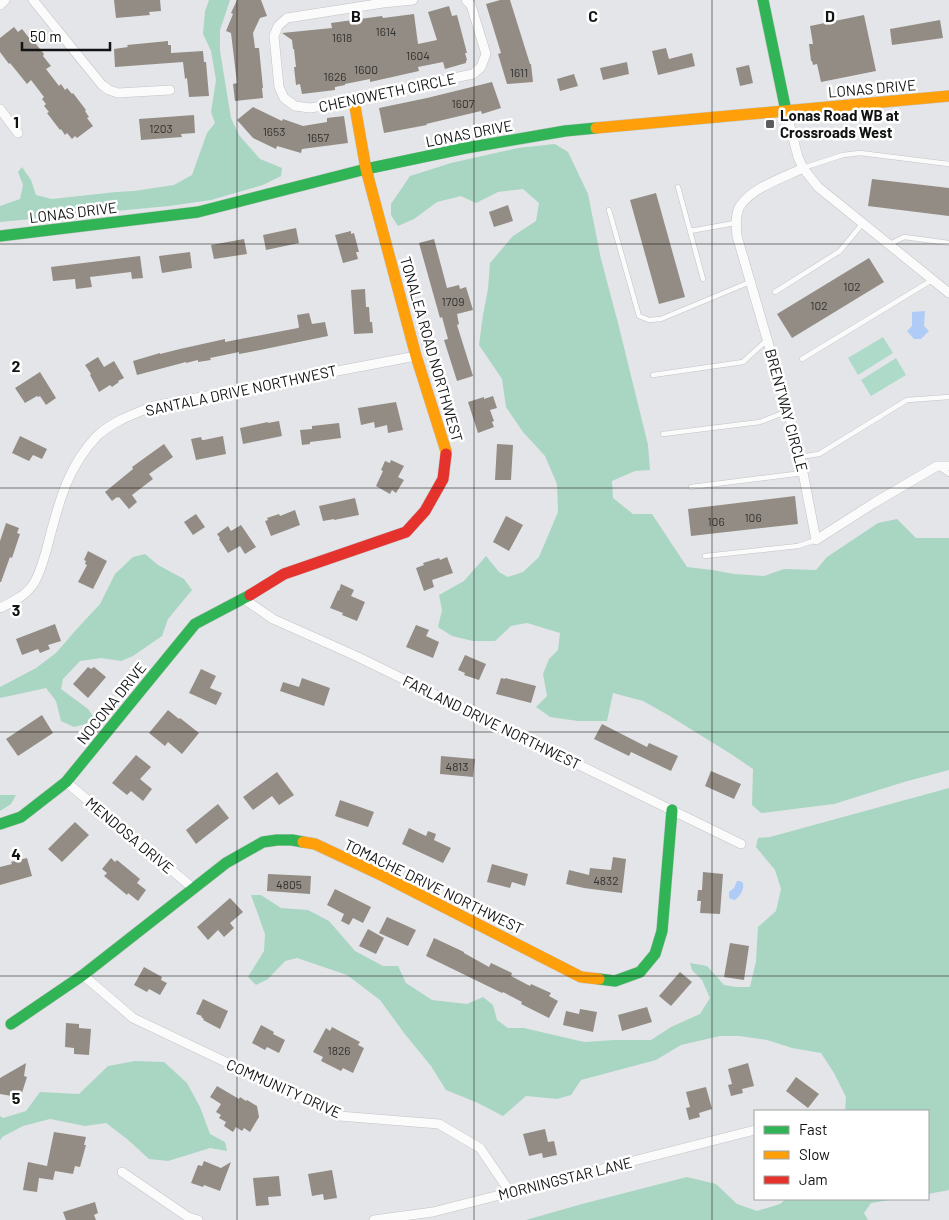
<svg xmlns="http://www.w3.org/2000/svg" width="949" height="1220" viewBox="0 0 949 1220" font-family="Barlow,sans-serif">
  <style>
    .green { fill: #aedbc9 }
    .forest { fill: #a8d6c3 }
    .water { fill: #afccf7 }
    .building { fill: #938c84 }
    .lines { fill: none; stroke-linecap: round; stroke-linejoin: round }
    .lane-casing { stroke: #c3c3c6; stroke-width: 5.5 }
    .street-casing { stroke: #c3c3c6; stroke-width: 10 }
    .fast-casing { stroke: #c3c3c6; stroke-width: 12 }
    .slow-casing { stroke: #c3c3c6; stroke-width: 12 }
    .jam-casing { stroke: #c3c3c6; stroke-width: 12 }
    .lane { stroke: #fbfbfc; stroke-width: 4.5 }
    .street { stroke: #fbfbfc; stroke-width: 9 }
    .fast { stroke: #30b455; stroke-width: 11 }
    .slow { stroke: #ff9f0a; stroke-width: 11 }
    .jam { stroke: #e5322d; stroke-width: 11 }
    .grid { fill: none; stroke: #121314; stroke-width: 1; stroke-opacity: 0.55 }
    .poi-dot { fill: #5c5c5e; stroke: #fff; stroke-width: 2 }
    .labels { text-anchor: middle; dominant-baseline: central; stroke-width: 5; stroke-linejoin: round; paint-order: stroke }
    .number-label { font-size: 12px; fill: #323130 }
    .street-label { font-size: 15px; fill: #121314; stroke: #fff }
    .poi-label { font-size: 15px; font-weight: bold; fill: #121314; stroke: #fff; text-anchor: start }
    .grid-label { font-size: 16px; text-anchor: middle; font-weight: bold; fill: #121314; stroke: #fff; stroke-width: 5; stroke-linejoin: round; paint-order: stroke }
  </style>
  <rect width="100%" height="100%" fill="#e4e5e8"/>
  <path class="green" d="M883,337l10,16 -35,22 -10,-17z
    M896,358l10,17 -35,21 -10,-16z"/>
  <path class="forest" d="M209,0h21l-10,30v21l11,67 8,17 21,24 22,9 -1,8 -18,9 -52,15 -42,6 -169,16v-16l20,-7 3,-14 -5,-13 4,-5 9,13 5,15 16,4 64,-7 18,-1 40,-6 18,-10 15,-42 8,-10 -4,-11 5,-32 -5,-29 -8,-17 2,-23z
    M555,144l13,8 20,42 13,65 17,64 30,122 2,25 -15,1 -23,10 1,17 20,16h19l35,53 25,3 22,4 30,2 20,-7 32,1 11,-13 51,-34 19,-4 19,19h33v232l-45,12 -70,22 -73,9 -9,-8 1,-36 -22,-15 -63,-39 -25,-14 -30,-8 -6,28h-29l-28,-4 -14,-10 11,-11 -4,-22 6,-15 9,-9 2,-17 -33,-10 -16,3 -16,15h-22l-21,-5 -14,-9 4,-17 -3,-15 25,-14 22,-25 13,16 9,5 15,-5 16,-15 19,-45 -1,-28 -12,-28 -22,-24 -17,-25 -4,-28 -23,-34 4,-30 5,-26 2,-26 23,-27 23,-15 3,-18 -16,-14 -25,3 -22,11 -15,-7 -24,6 -23,17 -16,7 -7,-11v-11l19,-28 41,-13 67,-15z
    M145,554l13,11 26,14 8,11 -24,29 -6,17 -29,20 -12,5 -20,-3 -21,3 -17,18 -2,10 27,20 6,9 -8,6 -12,3 -13,-6 -5,-20 -10,-13 -46,10v-11l36,-19 20,-15 19,-22 25,-27 15,-30 18,-17z
    M949,788v402l-21,4v-83h-83l1,-14 -12,-24 -13,-20 -29,-5 -25,-8 -28,-4h-19l-39,9 -25,15 -75,20 -10,15 -14,4 -31,-3 -23,20 -25,-13 -32,-13 -15,-24 -27,-33 -24,-33 -33,-25 -50,-17 -12,3 -17,18 -12,6 -8,-8 16,-26 1,-17 -14,-39h10l20,13 27,2 21,11 26,30 28,15h15l8,17 26,17 35,4 16,-7 10,8 4,15 11,8h16l60,14 31,-2h36l20,-13 29,-13 10,-16 -8,-18 -10,-10 -2,-7 17,3 17,19 12,2h14l6,-26 2,-34 18,-16 5,-22 -6,-19 -19,-23 2,-9 12,-1z
    M0,795h16l-5,9 -11,7z
    M135,1061l29,1 23,21 13,24 10,27 15,8 2,9 -17,-3 -42,13 -19,-2 -22,-20 -21,-16 -21,3 -35,-7 -27,7 -21,11 -2,4v-25l3,2 23,-7 14,-19 39,2 29,-28z
    M687,1177l29,7 21,20 20,7 23,-7 6,-5h110l-25,4 -7,10 4,7h-342l56,-16z"/>
  <path class="water" d="M925,311l-1,15 5,5 -8,8h-7l-7,-8 5,-5v-14z
    M737,881h3l3,2c1,7 -2,12 -8,17l-5,-1 -1,-2v-5l5,-4z"/>
  <path class="building" d="M114,0h46l1,11 -12,1 1,3 -34,3z
    M237,0h24l6,16 -7,2 -7,15 2,15h4l4,40h-1l1,10 -28,3 -2,-17 4,-1 -6,-50 -5,-2 7,-17 -2,-1z
    M500,0h10l20,64h1l2,18 -26,2 -9,-30 3,-1 -15,-49z
    M449,6l3,10 5,-1 10,38h-2l2,7 -1,1v2l-21,6 -2,-7 -25,5 1,4 -49,11v-3l-25,5v1l-10,2v3l-33,4 -2,-10 -4,1 -2,-18h2l-2,-18h-1l-1,-9 -10,-7 50,-5 -1,-5 51,-7 1,2 31,-4 4,30 19,-4 -9,-28z
    M864,15l12,56 -55,11 -4,-18 -4,1 -1,-4h-1l-2,-17h4l-3,-18z
    M940,20l3,18 -51,7 -2,-16z
    M14,27l4,5 4,-3 8,10 1,-1 13,16 -1,2 8,10 -5,3 13,17 2,-2 4,6 2,-2 5,6 1,-1 13,17 -1,1 4,6 -2,1 6,8 -16,12 -2,-2 -3,3 -5,-6 -2,2 -4,-6 -1,1 -13,-17 2,-1 -5,-6 2,-2 -4,-5 2,-2 -13,-17 -4,4 -17,-21 -1,1 -9,-12v-14z
    M168,41v4h3v8l32,-2 1,11h2l3,34 -20,1 -2,-19 -2,1 -2,-17 -68,5 -1,-18 14,-2 -1,-2z
    M666,48l3,11 23,-6 3,13 -37,9 -6,-24z
    M627,62l2,12 -26,6 -3,-12z
    M749,65l4,18 -13,3 -4,-18z
    M574,74l4,12 -18,5 -3,-12z
    M492,82l9,26 -19,6 -1,-3 -55,13 1,1 -43,8 -5,-25 48,-10z
    M253,107l29,14 1,-2 20,7 24,-4v-4l17,-2 4,27 -46,6 -1,4 -24,-7 -1,3 -23,-11 -16,-18z
    M194,115l1,18 -14,1 1,3 -41,3 -2,-21z
    M872,179l77,9v28l-81,-10z
    M656,193l29,104 -26,7 -29,-104z
    M508,205l5,16 -19,6 -5,-15z
    M296,228l3,15 -33,7 -3,-15z
    M351,231v3l3,-1 5,19h-3l2,7 -15,4 -8,-28z
    M244,239l3,15 -33,5 -3,-14z
    M434,239l13,49 12,-3 1,4 6,-2 7,23 -16,4 2,10 -2,1 16,51 -16,5 -13,-41 4,-1 -6,-22 -2,1 -21,-75z
    M190,252l2,16 -30,5 -3,-17z
    M140,256l3,22 -11,1 -1,-7 -41,5 2,10 -16,2 -1,-10 -22,2 -2,-14z
    M869,258l15,24 -92,56 -15,-24z
    M365,289l1,18h3l1,15h2l1,11 -19,1 -3,-44z
    M309,313l3,11 13,-2 3,14 -78,16 -11,2v-2l-29,6 1,2 -13,2v-2l-12,3v-1l-49,13 -4,-14 27,-8v1l20,-5 45,-10v3l73,-14 1,-1 -2,-12z
    M98,357l6,10 10,-6 10,17 -6,3 1,1 -7,5 -2,-2 -11,7 -9,-17 1,-1 -6,-9z
    M40,372l16,26 -10,7 -6,-9 -2,1 -1,-1 -12,7 -10,-15z
    M493,396l4,12 -7,2 4,11 -2,1 2,5 -16,6 -10,-31 16,-5v2z
    M396,402l7,28 -15,3 -1,-8 -12,3 -1,-6 -13,3 -3,-17z
    M279,421l3,15 -39,8 -3,-16 28,-6v1z
    M339,423l2,15 -31,4v2l-8,1 -2,-15 12,-1v-3z
    M20,436l27,13 -5,10 -9,-4 -4,6 -17,-8z
    M223,436l3,18 -30,6 -5,-21 10,-2 1,3h2z
    M164,444l9,13 -24,17 4,5 -21,16 5,7 -8,7 -10,-12 -1,1 -1,-1 -5,4 -7,-9 28,-23 -1,-2z
    M497,444l16,1 -2,35h-16z
    M391,460l13,6 -6,11 6,3 -8,13 -4,-3 -2,4 -14,-8 7,-15 -2,-1 4,-9 5,2z
    M795,496l3,28 -107,12 -3,-27z
    M355,498l4,17 -25,5v-1l-11,2 -4,-15z
    M295,510l5,15 -29,11 -6,-15 3,-1 -1,-2 12,-4 1,2z
    M196,514l9,13 -12,8 -9,-13z
    M506,516l17,9 -14,26 -16,-9z
    M6,523l13,5 -2,5 3,1 -8,24 -2,-1 -9,25h-1v-41z
    M241,525l15,22 -11,7 -5,-8 -12,7 -9,-14 1,-1 -3,-4 11,-8 3,5z
    M88,551l19,10 -14,28 -15,-7 9,-17 -2,-1 1,-3 -2,-1z
    M447,557l6,16 -21,7 2,7 -10,4 -8,-23 8,-3 -1,-2 16,-5 1,2z
    M341,584l13,6 -3,6 14,6 -8,19 -15,-6 1,-2 -13,-5 8,-18 1,1z
    M55,624l6,17 -13,4 2,4 -10,4 -2,-4 -16,6 -6,-16z
    M416,625l13,5 -3,6 13,6 -6,16 -27,-11z
    M465,655l21,9 -7,16 -15,-5 1,-2 -7,-3z
    M88,667l3,2 3,-2 12,10 -18,21 -15,-14z
    M201,669l15,7 -6,12 12,5 -6,12 -27,-12z
    M302,678l28,10 -6,18 -44,-15 3,-9 16,5z
    M501,678l4,1v-1l31,8 -5,17 -35,-9z
    M168,710l11,9 1,-1 19,15 -17,21 -14,-12 -3,4 -16,-13z
    M42,715l11,18 -35,23 -12,-17z
    M602,724l45,23 2,-4 29,13 -7,15 -40,-19 -2,4 -35,-17z
    M136,755l15,12 -11,12 12,10 -9,12 -12,-10 -4,4 -15,-12z
    M441,756l34,3 -2,18 -33,-3z
    M711,771l30,13 -7,15 -29,-13z
    M277,772l17,23 -15,10 -7,-9 -19,14 -10,-13z
    M340,800l34,12 -6,15 -33,-11z
    M218,804l11,14 -33,26 -10,-14z
    M75,822l14,13 -27,27 -14,-13z
    M409,828l17,8 2,-5 8,3 -2,6 17,8 -8,15 -41,-19z
    M613,857l13,2 -4,34 -38,-5 -18,-4 3,-14 20,5 1,-7 21,2z
    M27,858l5,18 -32,9v-18l12,-3 -1,-2z
    M111,858l4,4 2,-2 23,19 -3,4 9,7 -8,11 -10,-8 -1,2 -23,-19 3,-3 -5,-4z
    M492,864l36,10 -3,12 -13,-4 -2,6 -23,-6z
    M703,872l20,2 -3,40 -20,-1 1,-12h-4l1,-11h4z
    M268,874l43,2 -1,18 -43,-3z
    M335,889l36,18 -8,16 -10,-5 -4,7 -8,-4 3,-7 -17,-9z
    M230,898l13,14 -13,11 4,5 -10,9 -6,-7 -10,10 -11,-13z
    M387,917l29,13 -8,16 -29,-13z
    M368,929l16,9 -8,16 -17,-8z
    M434,938l30,14v1l25,14 2,-4 21,10 -1,3 19,10 1,-2 20,9 -2,3 9,5 -9,17 -28,-14 1,-2 -19,-10 -1,1 -76,-37z
    M730,943l19,3 -5,34 -20,-3z
    M144,967l18,10 -1,3 6,3 -7,12 -11,-6 -2,3 -13,-7z
    M680,972l12,10 -21,24 -12,-10z
    M203,999l25,12 -8,18 -17,-9 1,-1 -3,-2 1,-1 -6,-2z
    M647,1007l5,15 -30,9 -4,-16z
    M580,1009l17,3 -4,20 -30,-7 3,-14 13,3z
    M66,1023l13,1v4l12,1 -2,26 -15,-1v-6l-9,-1z
    M261,1025l13,7 -1,2 12,6 -6,13 -12,-6 -2,3 -13,-7z
    M332,1027l28,15 -2,3 6,3 -11,25 -10,-5 -2,3 -20,-10 2,-4 -10,-5 13,-24 4,3z
    M26,1063l-2,13 3,1 -7,22 -3,1h-4l-1,-4 -12,-2v-16z
    M748,1063l6,23 -12,3 1,4 -12,3 -3,-11 4,-1 -4,-15z
    M796,1077l23,17 -11,14 -22,-17z
    M217,1086l22,13 1,-2 6,4 1,-1 10,6 2,11 -9,15 -6,-4 -2,3 -6,-4 -3,5 -9,-6 2,-4 -7,-4 2,-3 -5,-3 5,-8 -11,-7z
    M706,1087l6,22 -13,4 1,4 -11,3 -3,-12 4,-1 -4,-15z
    M545,1129l3,13 6,-1 3,14 -14,3 -1,-5 -13,3 -6,-22z
    M54,1132l32,5 -2,8h2l-6,22 -5,-1 -2,8 -18,-3 -2,9 -14,-2 -2,14 -14,-2 5,-28 19,4z
    M204,1161l17,7 10,-6 -11,29 -16,-6 -1,2 -12,-4 7,-18 4,1z
    M332,1170l5,28 -13,2 -1,-6 -11,2 -4,-22z
    M279,1176l2,20 -13,1 1,8 -13,1 -3,-28z
    M95,1202l3,11 -4,2 2,5h-30l-3,-8z"/>
  <g class="lines">
    <defs>
      <path id="lane" d="M803,168l40,-13 17,-2 89,11
        M678,187l12,44 45,-8
        M609,210l30,106 10,4 12,-1 89,-37
        M690,231l13,48
        M890,244l14,-7 45,6
        M775,292l65,-41 23,-28
        M802,359l130,-79
        M653,375l90,-13 23,-21
        M663,434l97,-12 28,-11
        M800,457l19,-3 88,-54 42,-3
        M940,468l9,6
        M691,487l112,-14
        M705,556l93,-10 18,-6"/>
      <path id="street" d="M33,0l69,85 7,5 9,3 52,-3
        M413,0l-30,3 -96,15 -9,8 -4,10 5,51 5,11 11,8 15,2 44,-7 43,-11 76,-16 8,-7 5,-13 -15,-49 -5,-5
        M0,5l5,-5
        M0,109l18,24
        M786,111l12,46 5,11 15,19 131,106
        M803,168c-20,10 -50,19 -63,38 -5,8 -4,20 -3,30l51,175 12,46 16,83 58,-37 63,-37h12
        M244,599l29,20 83,37 385,188
        M0,608c12,-6 26,-12 34,-25 6,-10 12,-31 15,-43 10,-38 19,-74 48,-104 16,-15 37,-22 57,-30l262,-50
        M66,782l127,106
        M83,975l50,43 206,98 100,8 41,24 30,44
        M122,1172l66,45 10,3
        M374,1220l59,-8 322,-82"/>
      <path id="fast" d="M763,0l23,111
        M0,236l198,-24 168,-43 100,-21 99,-17 31,-3
        M0,824l21,-7 45,-35 129,-158 55,-29
        M599,979l16,2 25,-9 15,-18 7,-23 10,-121
        M11,1024l72,-49 143,-112 37,-21 14,-2h15l11,2"/>
      <path id="slow" d="M354,101l12,68 50,187 30,95v3
        M596,128l353,-32
        M303,842l12,2 64,30 202,103 18,2"/>
      <path id="jam" d="M250,595l34,-21 122,-42 19,-21 18,-32 3,-25"/>
    </defs>
    <use href="#lane" class="lane-casing"/>
    <use href="#street" class="street-casing"/>
    <use href="#fast" class="fast-casing"/>
    <use href="#slow" class="slow-casing"/>
    <use href="#jam" class="jam-casing"/>
    <use href="#lane" class="lane"/>
    <use href="#street" class="street"/>
    <use href="#fast" class="fast"/>
    <use href="#slow" class="slow"/>
    <use href="#jam" class="jam"/>
  </g>
  <path class="grid" d="M237,0v1220M474,0v1220M712,0v1220M0,244h949M0,488h949M0,732h949M0,976h949"/>
  <rect class="poi-dot" x="765" y="119" width="10" height="10" rx="2.5"/>
  <g class="labels">
    <g class="number-label">
      <text x="386" y="31">1614</text>
      <text x="342" y="37">1618</text>
      <text x="418" y="55">1604</text>
      <text x="366" y="69">1600</text>
      <text x="519" y="72">1611</text>
      <text x="335" y="76">1626</text>
      <text x="463" y="103">1607</text>
      <text x="161" y="128">1203</text>
      <text x="274" y="131">1653</text>
      <text x="318" y="137">1657</text>
      <text x="852" y="286">102</text>
      <text x="453" y="301">1709</text>
      <text x="819" y="305">102</text>
      <text x="753" y="517">106</text>
      <text x="716" y="521">106</text>
      <text x="457" y="766">4813</text>
      <text x="606" y="880">4832</text>
      <text x="289" y="884">4805</text>
      <text x="339" y="1050">1826</text>
    </g>
    <g class="street-label">
      <text transform="translate(872 88) rotate(-5)">LONAS DRIVE</text>
      <text transform="translate(387 92) rotate(-12)">CHENOWETH CIRCLE</text>
      <text transform="translate(469 133) rotate(-11)">LONAS DRIVE</text>
      <text transform="translate(73 212) rotate(-7)">LONAS DRIVE</text>
      <text transform="translate(432 349) rotate(74)">TONALEA ROAD NORTHWEST</text>
      <text transform="translate(241 390) rotate(-12)">SANTALA DRIVE NORTHWEST</text>
      <text transform="translate(787 410) rotate(75)">BRENTWAY CIRCLE</text>
      <text transform="translate(111 703) rotate(-51)">NOCONA DRIVE</text>
      <text transform="translate(492 722) rotate(26)">FARLAND DRIVE NORTHWEST</text>
      <text transform="translate(130 835) rotate(40)">MENDOSA DRIVE</text>
      <text transform="translate(434 886) rotate(26)">TOMACHE DRIVE NORTHWEST</text>
      <text transform="translate(284 1088) rotate(24)">COMMUNITY DRIVE</text>
      <text transform="translate(565 1178) rotate(-14)">MORNINGSTAR LANE</text>
    </g>
    <g class="poi-label">
      <text x="780" y="115">Lonas Road WB at<tspan x="780" dy="17">Crossroads West</tspan></text>
    </g>
  </g>
  <g class="grid-label">
    <text x="356" y="22">B</text>
    <text x="593" y="22">C</text>
    <text x="830" y="22">D</text>
    <text x="16" y="128">1</text>
    <text x="16" y="372">2</text>
    <text x="16" y="616">3</text>
    <text x="16" y="860">4</text>
    <text x="16" y="1104">5</text>
  </g>
  <rect x="754" y="1110" width="175" height="90" fill="#ffffff" stroke="#a0a1a1"/>
  <rect x="764" y="1126" width="25" height="8" fill="#30b455" stroke="#a0a1a1"/>
  <text x="799" y="1135" font-size="15" fill="#121314">Fast</text>
  <rect x="764" y="1151" width="25" height="8" fill="#ff9f0a" stroke="#a0a1a1"/>
  <text x="799" y="1160" font-size="15" fill="#121314">Slow</text>
  <rect x="764" y="1176" width="25" height="8" fill="#e5322d" stroke="#a0a1a1"/>
  <text x="799" y="1185" font-size="15" fill="#121314">Jam</text>
  <path d="M22 42v8h88v-8" fill="none" stroke="#121314" stroke-width="2.5"/>
  <text x="30" y="42" font-size="15" fill="#121314" stroke="#ffffff" stroke-width="4" paint-order="stroke">50 m</text>
</svg>
